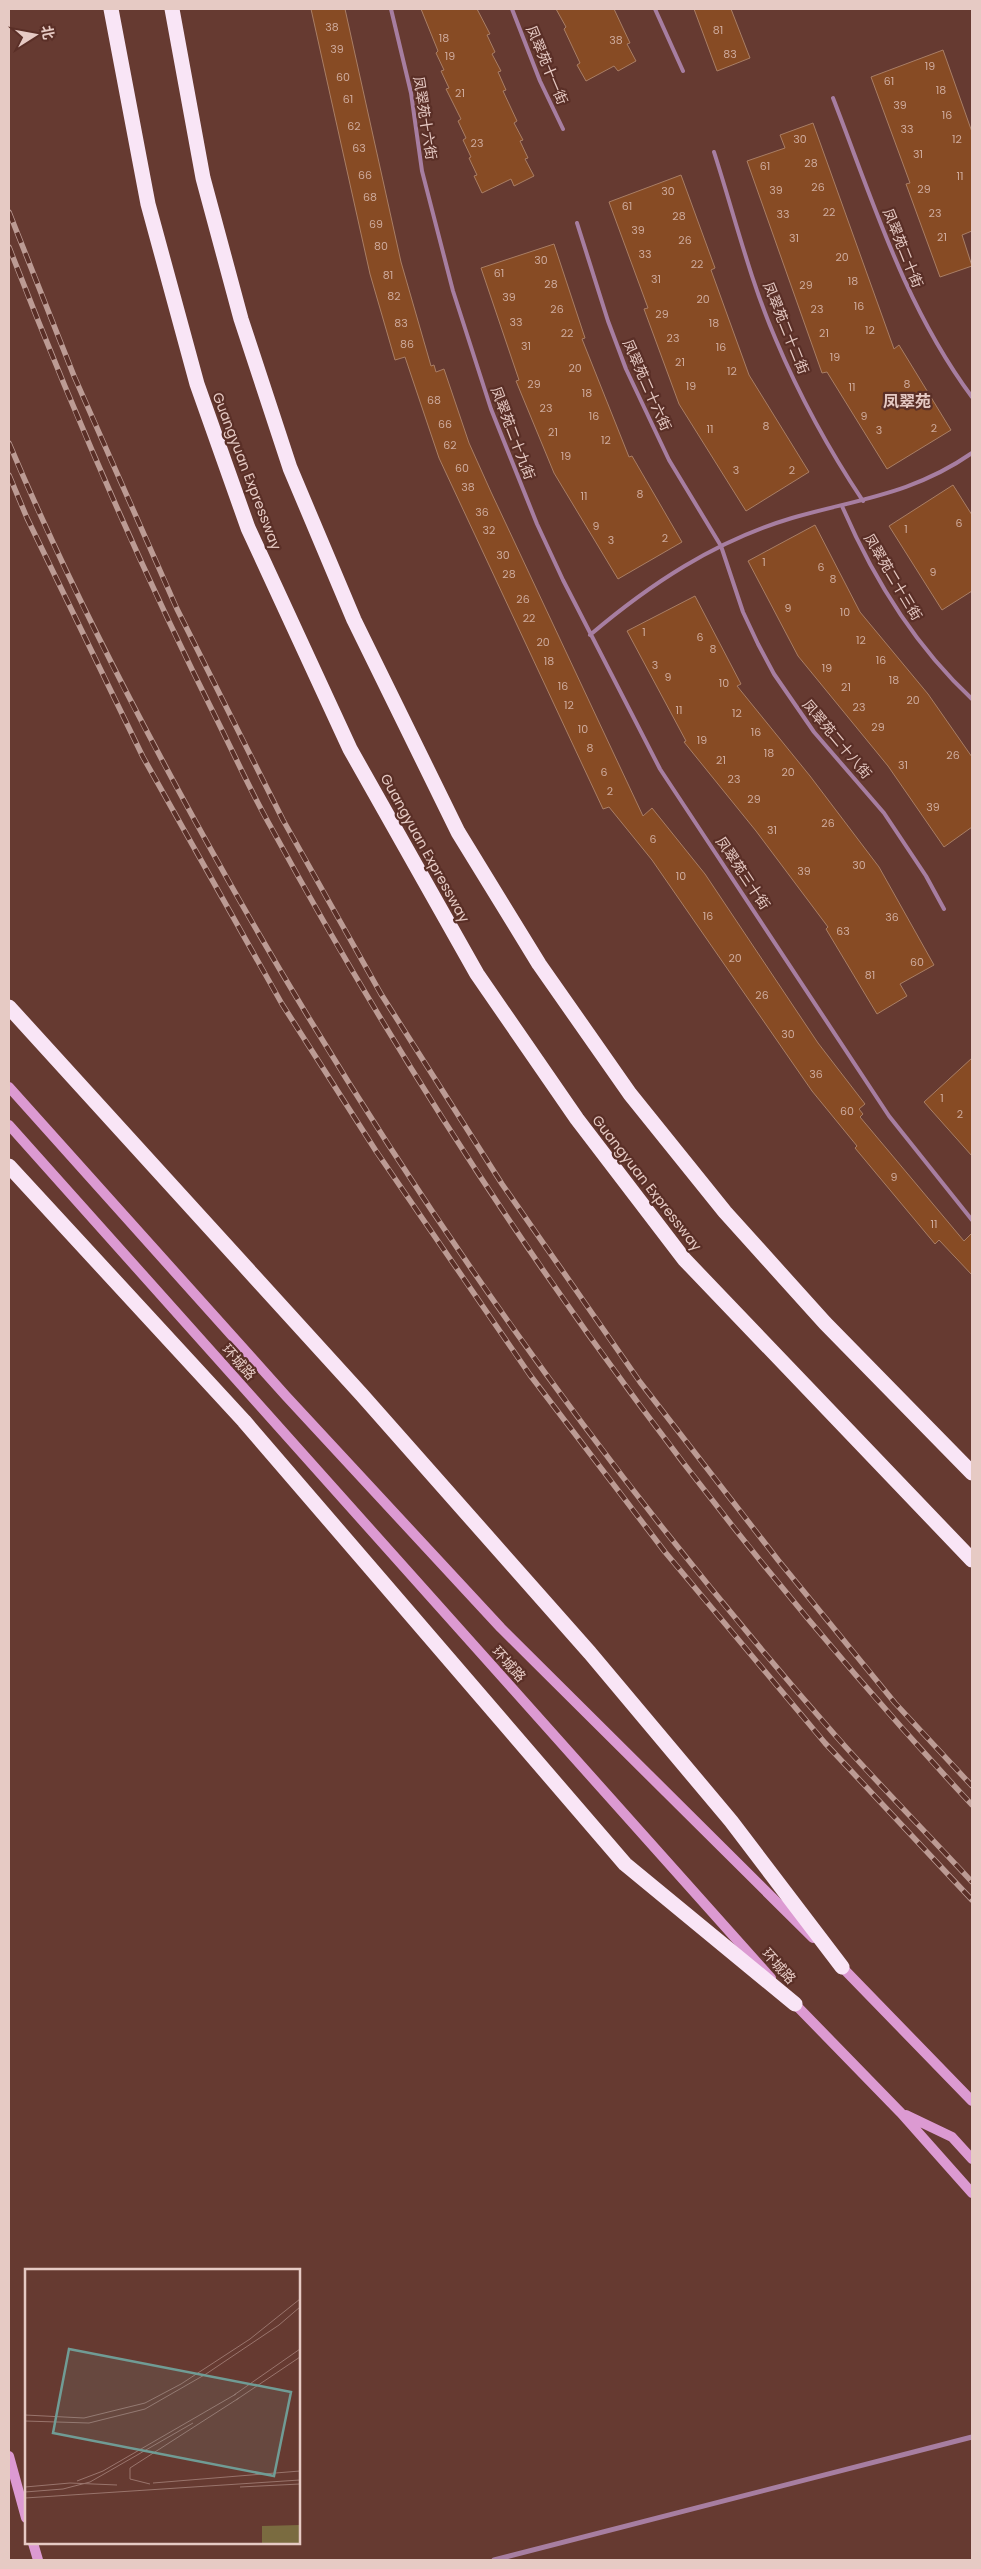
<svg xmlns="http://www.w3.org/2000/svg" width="981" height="2569" viewBox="0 0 981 2569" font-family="Poppins,'Noto Sans SC',sans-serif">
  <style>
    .building { fill: #874b24; stroke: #a97e65 }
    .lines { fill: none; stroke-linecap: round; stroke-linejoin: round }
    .lane { stroke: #a77ea1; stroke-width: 4 }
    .street { stroke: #a77ea1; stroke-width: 5 }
    .secondary { stroke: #dc9ad2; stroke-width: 10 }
    .highway { stroke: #f9e5f6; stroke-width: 15 }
    .rail-casing { stroke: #bc9b94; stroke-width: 5.5 }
    .rail { stroke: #5a2f27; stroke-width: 4; stroke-dasharray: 11; stroke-linecap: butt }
    .labels { text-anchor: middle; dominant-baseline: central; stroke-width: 4.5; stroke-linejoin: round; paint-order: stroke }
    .number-label { font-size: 11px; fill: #ceaa9c }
    .street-label { font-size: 14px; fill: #e6cac4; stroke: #5a2f27 }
    .quarter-label { font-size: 16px; font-weight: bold; fill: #e6cac4; stroke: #5a2f27 }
    .inset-road { fill: none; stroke: #99746c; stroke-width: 1 }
    .view { fill: #709c95; fill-opacity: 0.15; stroke: #709c95; stroke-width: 2.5 }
    .inset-edge { fill: none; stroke: #e6cac4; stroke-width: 2.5 }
  </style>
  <rect width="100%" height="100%" fill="#663a31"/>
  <path class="building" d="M311,9h34l56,253 30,104 3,-1 2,7 8,-3 25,74 22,49 152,324 9,-8 53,66 113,169 47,61 -6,5 4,5 -3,3 104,124 8,-8v42l-33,-35 -4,4 -80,-96 2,-2 -45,-55 -160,-231 -43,-53 -6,2 -164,-351 -34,-101 -10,3 -25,-86z
    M421,9h56l13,25 -3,1 8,17 -3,2 9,17 -3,1 8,18 -3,1 14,30 -3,2 9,17 -3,1 8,17 -3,1 9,17 -20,10 -3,-7 -29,14 -8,-17 3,-1 -8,-17 2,-1 -8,-17 3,-2 -8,-17 3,-2 -15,-30 3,-1 -8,-17 3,-1 -8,-17 2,-2z
    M556,9h58l16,34 -3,1 9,17 -18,10 -4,-5 -28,15 -9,-16 3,-2 -16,-34 2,-2z
    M694,9h37l19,49 -33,13z
    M943,50l29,82v99l-10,4 10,31 -32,11 -34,-93 4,-1 -39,-106z
    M813,123l81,226 5,-4 52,85 -64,39 -60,-97 -5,1 -75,-212 38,-13 -5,-13z
    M681,175l34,93 -4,2 38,105 60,97 -63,39 -67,-107 -35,-95 4,-1 -39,-106z
    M554,244l31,94 -3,1 47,118 3,-1 50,86 -64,37 -64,-106 -38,-92 3,-1 -38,-112z
    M953,485l19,30v76l-30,19 -53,-84z
    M815,525l45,87 68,82 44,63v70l-28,20 -56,-81 -90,-110 -50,-95z
    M695,596l46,88 -4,2 73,90 69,91 55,98 -34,19 7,12 -30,18 -51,-85 2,-2 -72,-96 -72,-89 2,-1 -59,-110z
    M972,1058v98l-48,-54z"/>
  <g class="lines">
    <path class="lane" d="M391,9l20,84 11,78 31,120 38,118 46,115 26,56 97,189 229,347 83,104
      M512,9l28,72 23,48
      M655,9l28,62
      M833,98c40,103 72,209 139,299
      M714,152c20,62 36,128 62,188 24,57 53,110 87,161
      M577,223l31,98 18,48 43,91 52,86 22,66 15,32 16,30 40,58 70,81 42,63 18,33
      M842,506c31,72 72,139 130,193
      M590,635c60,-51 125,-94 202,-117 66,-19 121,-24 180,-65"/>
    <path class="street" d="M494,2560l478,-123"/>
    <path class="secondary" d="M9,1087l277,309 215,232 312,310
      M9,1125l762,853
      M837,1962l135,139
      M791,2000l110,113 71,80
      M906,2115l46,22 20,22
      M9,2456l17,62
      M33,2543l5,17"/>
    <path class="highway" d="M111,9l37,195 49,180 51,144 102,221 127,225 100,145 107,140 288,301
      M172,9l31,169 38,141 49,149 64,152 104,212 81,132 91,130 95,118 100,111 147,150
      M9,1007l353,388 228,258 141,168 111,146
      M9,1166l235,255 381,443 170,140"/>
    <defs>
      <path id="rail" d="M9,212l65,164 103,233 106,211 98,174 121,190 138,198 138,178 117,143 77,83
        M9,247c63,162 131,320 209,475 18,36 34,72 54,107 192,352 427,682 700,976
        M9,443c63,150 139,295 219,437 172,304 376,592 607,855 44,50 92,98 137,147
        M9,475l18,43 116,239 139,247 94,147 154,224 135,177 160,191 147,157"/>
    </defs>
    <use href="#rail" class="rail-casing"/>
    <use href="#rail" class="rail"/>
  </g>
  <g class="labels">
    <g class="number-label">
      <text x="332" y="27">38</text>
      <text x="718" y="30">81</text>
      <text x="444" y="38">18</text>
      <text x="616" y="40">38</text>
      <text x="337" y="49">39</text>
      <text x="730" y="54">83</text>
      <text x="450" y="56">19</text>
      <text x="930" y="66">19</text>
      <text x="343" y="77">60</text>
      <text x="889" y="81">61</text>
      <text x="941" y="90">18</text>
      <text x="460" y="93">21</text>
      <text x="348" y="99">61</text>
      <text x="900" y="105">39</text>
      <text x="947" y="115">16</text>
      <text x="354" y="126">62</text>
      <text x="907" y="129">33</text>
      <text x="800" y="139">30</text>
      <text x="957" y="139">12</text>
      <text x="477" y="143">23</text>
      <text x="359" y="148">63</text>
      <text x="918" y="154">31</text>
      <text x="811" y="163">28</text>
      <text x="765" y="166">61</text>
      <text x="365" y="175">66</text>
      <text x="960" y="176">11</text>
      <text x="818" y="187">26</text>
      <text x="924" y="189">29</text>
      <text x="776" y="190">39</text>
      <text x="668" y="191">30</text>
      <text x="370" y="197">68</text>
      <text x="627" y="206">61</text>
      <text x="829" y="212">22</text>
      <text x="935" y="213">23</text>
      <text x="783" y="214">33</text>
      <text x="679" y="216">28</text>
      <text x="376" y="224">69</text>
      <text x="638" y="230">39</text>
      <text x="942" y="237">21</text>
      <text x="794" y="238">31</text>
      <text x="685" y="240">26</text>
      <text x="381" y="246">80</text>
      <text x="645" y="254">33</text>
      <text x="842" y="257">20</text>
      <text x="541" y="260">30</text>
      <text x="697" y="264">22</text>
      <text x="499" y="273">61</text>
      <text x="388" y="275">81</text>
      <text x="656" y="279">31</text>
      <text x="853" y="281">18</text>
      <text x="551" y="284">28</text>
      <text x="806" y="285">29</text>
      <text x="394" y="296">82</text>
      <text x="509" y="297">39</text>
      <text x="703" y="299">20</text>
      <text x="859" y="306">16</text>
      <text x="557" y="309">26</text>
      <text x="817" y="309">23</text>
      <text x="662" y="314">29</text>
      <text x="516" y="322">33</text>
      <text x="401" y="323">83</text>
      <text x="714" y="323">18</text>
      <text x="870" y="330">12</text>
      <text x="567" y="333">22</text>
      <text x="824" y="333">21</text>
      <text x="673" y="338">23</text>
      <text x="407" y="344">86</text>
      <text x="526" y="346">31</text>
      <text x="721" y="347">16</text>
      <text x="835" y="357">19</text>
      <text x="680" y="362">21</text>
      <text x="575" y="368">20</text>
      <text x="732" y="371">12</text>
      <text x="534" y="384">29</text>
      <text x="907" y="384">8</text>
      <text x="691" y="386">19</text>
      <text x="852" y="387">11</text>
      <text x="587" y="393">18</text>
      <text x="434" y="400">68</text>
      <text x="546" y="408">23</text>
      <text x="594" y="416">16</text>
      <text x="864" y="416">9</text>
      <text x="445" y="424">66</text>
      <text x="766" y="426">8</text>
      <text x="934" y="428">2</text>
      <text x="710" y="429">11</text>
      <text x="879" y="430">3</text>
      <text x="553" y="432">21</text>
      <text x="606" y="440">12</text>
      <text x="450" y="445">62</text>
      <text x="566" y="456">19</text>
      <text x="462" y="468">60</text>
      <text x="736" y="470">3</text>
      <text x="792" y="470">2</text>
      <text x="468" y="487">38</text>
      <text x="640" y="494">8</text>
      <text x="584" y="496">11</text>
      <text x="482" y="512">36</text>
      <text x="959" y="523">6</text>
      <text x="596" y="526">9</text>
      <text x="906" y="529">1</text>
      <text x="489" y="530">32</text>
      <text x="665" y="538">2</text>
      <text x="611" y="540">3</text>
      <text x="503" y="555">30</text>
      <text x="764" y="562">1</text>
      <text x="821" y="567">6</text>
      <text x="933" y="572">9</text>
      <text x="509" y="574">28</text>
      <text x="833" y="579">8</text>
      <text x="523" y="599">26</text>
      <text x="788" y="608">9</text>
      <text x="845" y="612">10</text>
      <text x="529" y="618">22</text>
      <text x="644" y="632">1</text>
      <text x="700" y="637">6</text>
      <text x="861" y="640">12</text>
      <text x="543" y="642">20</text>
      <text x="713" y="649">8</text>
      <text x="881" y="660">16</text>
      <text x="549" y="661">18</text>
      <text x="655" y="665">3</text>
      <text x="827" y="668">19</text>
      <text x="668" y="677">9</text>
      <text x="894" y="680">18</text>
      <text x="724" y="683">10</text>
      <text x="563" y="686">16</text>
      <text x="846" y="687">21</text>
      <text x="913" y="700">20</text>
      <text x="569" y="705">12</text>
      <text x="859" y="707">23</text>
      <text x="679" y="710">11</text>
      <text x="737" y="713">12</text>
      <text x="878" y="727">29</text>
      <text x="583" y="729">10</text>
      <text x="756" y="732">16</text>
      <text x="702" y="740">19</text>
      <text x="590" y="748">8</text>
      <text x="769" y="753">18</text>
      <text x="953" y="755">26</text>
      <text x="721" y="760">21</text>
      <text x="903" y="765">31</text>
      <text x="604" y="772">6</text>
      <text x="788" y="772">20</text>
      <text x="734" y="779">23</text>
      <text x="610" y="791">2</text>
      <text x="754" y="799">29</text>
      <text x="933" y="807">39</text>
      <text x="828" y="823">26</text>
      <text x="772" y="830">31</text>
      <text x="653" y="839">6</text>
      <text x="859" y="865">30</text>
      <text x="804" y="871">39</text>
      <text x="681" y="876">10</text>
      <text x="708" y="916">16</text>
      <text x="892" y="917">36</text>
      <text x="843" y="931">63</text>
      <text x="735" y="958">20</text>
      <text x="917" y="962">60</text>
      <text x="870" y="975">81</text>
      <text x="762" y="995">26</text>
      <text x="788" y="1034">30</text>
      <text x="816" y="1074">36</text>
      <text x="942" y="1098">1</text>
      <text x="847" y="1111">60</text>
      <text x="960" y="1114">2</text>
      <text x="894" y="1177">9</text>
      <text x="934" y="1224">11</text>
    </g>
    <g class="street-label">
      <text transform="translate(547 65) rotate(67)">凤翠苑十一街</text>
      <text transform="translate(425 118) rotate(81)">凤翠苑十六街</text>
      <text transform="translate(903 248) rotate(68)">凤翠苑二十街</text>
      <text transform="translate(786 328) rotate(68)">凤翠苑二十二街</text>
      <text transform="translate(647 385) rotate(66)">凤翠苑二十六街</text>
      <text transform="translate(513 433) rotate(69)">凤翠苑二十九街</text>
      <text transform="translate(247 471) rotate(69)">Guangyuan Expressway</text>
      <text transform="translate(893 577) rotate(59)">凤翠苑二十三街</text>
      <text transform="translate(837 739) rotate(50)">凤翠苑二十八街</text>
      <text transform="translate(425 848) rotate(61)">Guangyuan Expressway</text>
      <text transform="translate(743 873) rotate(56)">凤翠苑三十街</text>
      <text transform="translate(647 1183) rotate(52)">Guangyuan Expressway</text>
      <text transform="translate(239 1362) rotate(48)">环城路</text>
      <text transform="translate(509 1664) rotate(48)">环城路</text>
      <text transform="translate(779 1966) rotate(48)">环城路</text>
    </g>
    <g class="quarter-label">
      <text x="907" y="401">凤翠苑</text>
    </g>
  </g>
  <g transform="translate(25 2269)">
    <rect width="275" height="275" fill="#663a31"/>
    <path d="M275,256v18h-38v-17z" fill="#7a6b40"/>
    <path class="inset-road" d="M209,126l66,-46M211,131l64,-43M0,146l59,3 61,-15 36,-19 69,-45 50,-40M0,152l64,2 56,-14 61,-35 73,-49 21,-18M52,212l26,-10 133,-77M128,214l147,-12M125,215l-20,-5v-11l109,-70M0,218l45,-4 47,2M215,218l60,-3M0,223l38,-3 27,-7 103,-59M0,229l275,-18"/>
    <path class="view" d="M44,80l222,43 -17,84 -221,-43z"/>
    <rect width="275" height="275" class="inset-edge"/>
  </g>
  <rect width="981" height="2569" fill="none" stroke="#e6cac4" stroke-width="20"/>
  <g transform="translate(35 35) rotate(79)" stroke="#5a2f27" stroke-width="4" paint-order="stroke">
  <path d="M0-4L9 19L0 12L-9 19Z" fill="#e6cac4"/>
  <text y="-8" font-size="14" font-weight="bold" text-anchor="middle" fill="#e6cac4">北</text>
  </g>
</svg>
